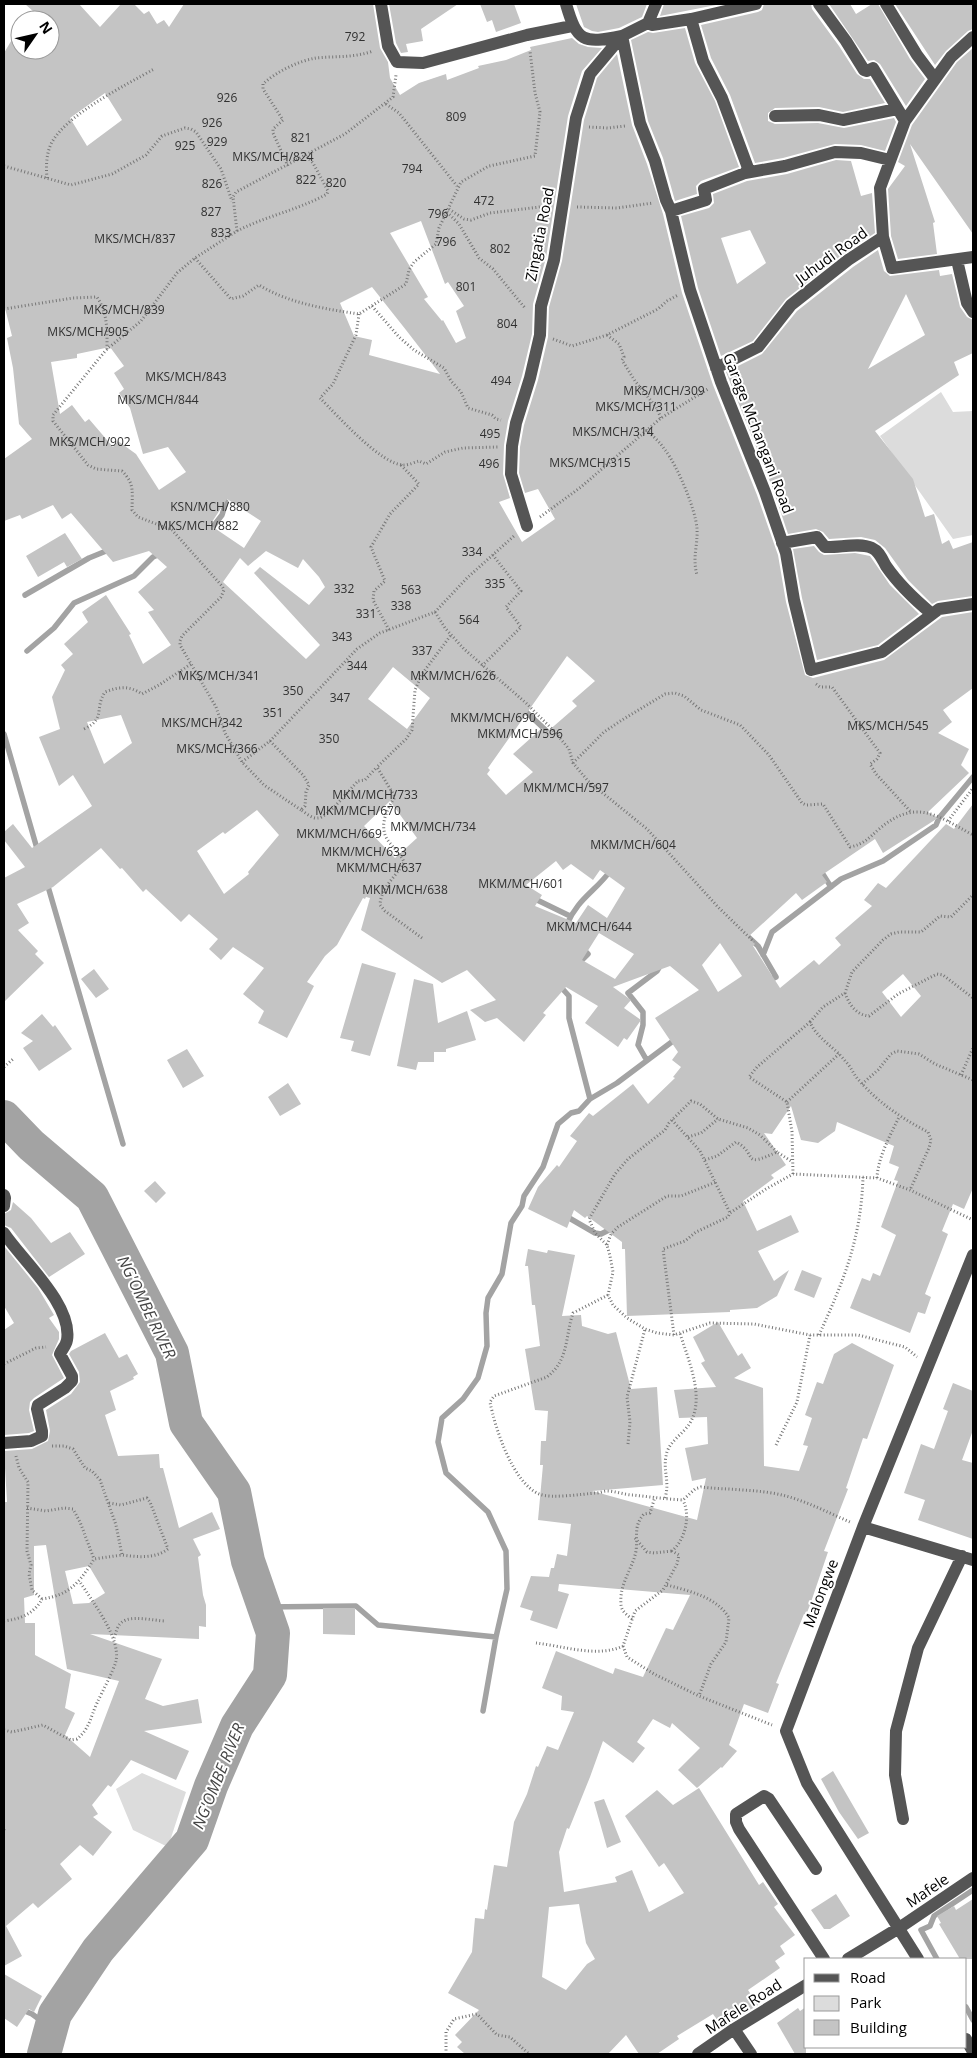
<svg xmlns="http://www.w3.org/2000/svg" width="977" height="2058" viewBox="0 0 977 2058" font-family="'Open Sans',sans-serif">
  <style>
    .green { fill: #dcdcdc }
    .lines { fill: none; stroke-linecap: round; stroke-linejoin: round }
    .stream { stroke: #a3a3a3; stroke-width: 5.5 }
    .river { stroke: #a3a3a3; stroke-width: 34 }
    .building { fill: #c4c4c4; fill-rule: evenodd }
    .path { stroke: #777; stroke-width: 3; stroke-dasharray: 1 2.5; stroke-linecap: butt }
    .minor { stroke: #555; stroke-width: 12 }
    .labels { text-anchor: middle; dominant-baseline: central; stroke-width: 4; stroke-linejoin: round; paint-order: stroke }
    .number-label { font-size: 12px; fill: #313131 }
    .street-label { font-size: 15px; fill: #000; stroke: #fff }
    .water-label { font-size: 16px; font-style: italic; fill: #444; stroke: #fff }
  </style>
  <rect width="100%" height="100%" fill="#fff"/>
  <path class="green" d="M941,392l12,20 20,-1v124l-20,4 -73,-103z
    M142,1773l44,19 -18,55 -35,-17 -17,-41z"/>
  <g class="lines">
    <path class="stream" d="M208,533l14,-18 4,-13 -6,-5
      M25,595l64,-37 22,-9
      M27,651l27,-23 20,-25 60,-27 19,-19 7,-3
      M522,708l31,29
      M4,734l34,118
      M819,868l12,19
      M47,883l76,261
      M533,898l37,18
      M566,926c12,-28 29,-34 45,-56
      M743,932l15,14 18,31 -8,4
      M763,955l9,-23 69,-53 42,-18 53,-36 3,-7 34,-41
      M578,964l10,-10 -7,-7
      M559,985l10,11v22l21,81
      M646,1059l-8,-14 5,-20v-13l-15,-19 29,-22 3,-5
      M564,1215l31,18 6,1 12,-6
      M264,1607l92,-1 22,19 118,12
      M483,1711l13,-74 11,-48 -1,-38 -18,-39 -42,-39 -8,-31 4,-24 21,-19 15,-21 9,-32 -1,-33 2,-15 14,-24 9,-51 11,-17 2,-10 19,-29 15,-43 13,-11 8,-2 11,-12 27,-16 60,-45
      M937,1959l-16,-29 9,-4 4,-10 39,-26
      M966,2007l7,13
      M20,2009l12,5 15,11 16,6 -19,23"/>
    <path class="river" d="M4,1117l27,28 61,52 80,156 14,70 48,69 14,69 25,72 -3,42 -33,51 -26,60 -19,54 -94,110 -43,64 -11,40"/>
  </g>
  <path class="building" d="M25,4h54l21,23 21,-23h13l10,10 5,-3 8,13 7,-4 5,7 15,-23h189l7,44 8,14 2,16 10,17 19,-12 27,-9 1,6 32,-12 -1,-2 28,-6 25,-10 -1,-3 42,-9 7,6 9,3 14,1 -20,23 -14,45 -22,142 -13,46 -1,30 -10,42 -14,45 -4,24 -1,29 7,24 -11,4 23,40 33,-23 -17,-30 -13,4 -6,-20 1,-26 4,-22 14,-45 10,-43 1,-30 13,-46 22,-141 13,-42 20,-24 15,71 15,39 16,50 19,79 31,92 44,110 21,60 8,47 19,73 8,3 71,-18 58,-43 31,-5v76l-30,22 9,12 -14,11 31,16 -8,16 8,8 -41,39 10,6 -55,35 -8,-14 -53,36 5,7 -25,18 -6,-7 -48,44 7,7 -2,2 27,42 34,-28 5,5 22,-20 -6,-7 37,-32 -8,-6 14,-17 8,5 60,-64 8,5 19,-25v384l-9,21 -11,-5 -11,27 6,3 -23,60 6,3 -6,17 -7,-2 -8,21 -60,-25 12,-30 8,3 3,-8 7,3 16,-41 -15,-8 17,-46 -4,-1 5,-13 -10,-4 5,-17 -57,-24 -2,9 -17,12 -17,-3 -10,-34 -19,28 -8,-1 22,32 -15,10 3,3 -31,23 14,30 34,-16 8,17 -41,19 16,30 15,-11 -12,26 -20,12 -27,2v2l-103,4 -2,-67h-3v-7l-35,-26 -2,2 -11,-8 -7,18 -39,-19 10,-22 19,-22 2,2 18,-26 -7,-5 19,-23 4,3 40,-32 15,20 27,-26 -2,-1 8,-10 -9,-7 6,-8 -23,-34 44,-28 -29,-24 -57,21 18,13 -7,8 17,12 -14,20 -3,-2 -6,9 -33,-24 13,-17 -32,-19 -23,26 3,2 -22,27 -27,-24 -12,4 -15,-12 26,-10 -29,-30 -25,13 -81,-53 9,-32 -4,-1 -1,2 -2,-1 -26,47 -12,11 -18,26 7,4 -27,52 -29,-15 6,-12 -21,-17 21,-26 -31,-21 -12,13 -12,-11 9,-10 -29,-25 -8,8 -35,-33 -3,3 -21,-24 -2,1 -19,-21 -48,39 -36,17 12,19 -11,7 20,21 -3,3 9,9 -40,39v-124l21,-11 -21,-27v-8l9,-8 19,24 60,-42 -19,-31 -14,11 -20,-49 21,-8 -8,-32 13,-27 -4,-5 12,-11 -9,-10 24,-22 -6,-10 24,-17 25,39 -2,1 14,29 28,-19 -23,-33 6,-2 -16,-18 29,-25 -18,-16 -36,11 -42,-49 -9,6 -9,-14 -31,14 -2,-4 -16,6v-62l28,-20 -13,-15 -6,-56 -6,-30 5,-2 -8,-32v-251l16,-27v24h30v-30h-25l9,-8zM105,93l17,27 -35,26 -17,-28zM421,221l24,63 3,-2 16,24 -8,5 10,27 -10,5 -13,-23 -1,1 -18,-22 4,-2 -38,-64zM372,287l34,43 34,44 -71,-19 3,-15 -18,-4 -14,-33zM110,347l14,19 -10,7 10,16 -5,4 11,15 13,46 25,-7 18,25 -27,18 -23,-36 -18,-13 -5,6 -24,-28 -4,3 -13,-17 -12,9 -9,-52 26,-4v-4zM227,499l34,22 -17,27 -34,-23zM266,551l32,17 5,-9 16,18 6,10 -16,18 -49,-38 -6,6 66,72 -14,14 -83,-77 17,-24 8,8zM567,656l28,25 -23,20 5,5 -30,26 -5,-4 -29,26 20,18 -27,23 -19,-21 3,-4 -2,-2zM393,667l37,31 -23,31 -39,-30zM121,715l11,28 -28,21 -17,-42zM390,801l27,37 -22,20 -31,-32zM257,810l22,25 -31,37 1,2 -25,20 -27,-43 26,-19 2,2zM556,861l7,9 8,-6 22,16 7,-10 25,18 -18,30 -19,-13 -12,18 -41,-17 7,-11 -16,-10zM599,933l35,21 -19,25 -33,-19zM720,943l22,33 -24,16 -16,-27zM903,974l18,22 -20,21 -19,-25z
    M389,4h69l-37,25 2,12 -17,3 2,8 -7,1 -5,-10z
    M480,4h34l7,19 -25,9 -4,-12 -5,2z
    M576,4h71l-5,13 -23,11 -21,4 -6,-1 -8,-4z
    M664,4h57l-61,12z
    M764,4h47l1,5 27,37 18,28 7,5h6l15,24 -42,9 -24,-5 -44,1 -7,5v8l7,3 43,-1 26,5 50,-10 2,4 -11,29 -24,-6 -26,-1 -52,14 -28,5 -25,-68 -19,-37 -10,-33 57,-13 4,-2z
    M829,4h21l6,10 16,-10h6l32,55 15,20 -19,27 -26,-42 -6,-4 -6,1z
    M895,4h78v25l-5,2 -22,20 -11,14z
    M685,28l10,35 20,38 24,66 -38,14 -5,5 1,8 -22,7 -12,-43 -15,-37 -17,-81 17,-8 5,1z
    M973,48v186l-63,-90 25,78 -2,1 4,31 -39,5 -7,-23 -3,-47 17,-23 -7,-4 14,-37 45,-63z
    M836,160l15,1 10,35 11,-3 3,40 -32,21 -57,45 -33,42 -32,15 -23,-68 -17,-72 28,-8 5,-5 -1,-9 34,-13 40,-7zM750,230l16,33 -29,21 -16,-46z
    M878,250l6,21 6,5 49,-6 1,6 12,-2 8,33 7,10 6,3v33l-19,9 5,13 -84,56 38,48 12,38 9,-3 8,30 7,-4 4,9 20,-7v54l-35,5 -6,3 -24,-24 -23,-32 -10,-8 -14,-3 -32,2 -6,-7 -7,-3 -28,5 -15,-45 -47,-117 36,-18 35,-43 56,-44zM906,294l19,41 -57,34z
    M65,533l17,26 -15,8 -3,-5 -26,15 -12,-21z
    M814,546l5,6 5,3 31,-2 15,3 20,29 29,29 -41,31 -61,15 -15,-62 -9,-49z
    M362,963l34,10 -26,83 -19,-5 3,-10 -14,-3z
    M94,969l15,20 -13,9 -15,-19z
    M414,979l19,5 5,39 29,-12 9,29 -30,9v3h-12v10h-16l-2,8 -19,-4z
    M42,1014l11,13 2,-2 17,24 -33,22 -16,-23 10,-7 -12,-8z
    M187,1049l17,27 -21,12 -16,-28z
    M288,1083l13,21 -21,12 -12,-19z
    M155,1181l11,12 -10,10 -12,-12z
    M13,1202l18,16 20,25 19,-11 15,22 -36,23 -38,-49 -7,-3v-11l7,-4z
    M4,1246l34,42 16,27 -5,3 10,14v7l-7,16 12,23 -30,20 -4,4 -1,8 5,21 -5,2 -25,2v-105l10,-7 -10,-17z
    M528,1249l19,4 1,-3 27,5 -13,61 19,-1 1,11 26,8 8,-2 15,57 26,-2 6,98 -71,6 105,29 9,-42 -14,3 -7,-33 23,-4 -1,-27 -28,1 -5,-28 42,-3 -15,-24 4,-2 -12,-24 25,-15 20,34 4,-3 9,15 -17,10 29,10 1,78 35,5 9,-25 -5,-1 9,-27 -7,-3 12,-33 6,2 11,-30 18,-11 42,22 -27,74 -4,-1 -17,50 2,1 -24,62 4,1 -18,53 -4,10 -2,-1 -28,69 3,1 -11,29 -24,-9 -15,41 8,6 -15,17 -1,-1 -24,21 -19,-18 22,-22 -28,-25 -2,5 -17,-9 -16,23 8,6 -12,15 -30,-22 -13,36 -21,52 -2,-1 -8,24 5,40 53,-10 -2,-5 17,-7 17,42 35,-19 -20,-30 -5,4 -34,-51 32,-26 16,15 26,-17 60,97 4,-3 15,22 -4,3 21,28 -15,11 5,8 -10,7 5,7 -32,22 10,15 -36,22 -9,-13 -36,22 2,3 -22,15h-18l-13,-19 -18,19h-143l-8,-7 5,-5 -7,-7 24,-25 -31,-17 24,-41 3,-34 9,1 1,-10 2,1 7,-45 13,2 7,-45 13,-28 9,-28 2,1 9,-21 11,4 16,-38 -13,-2 1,-14 -20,-8 14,-37 57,23 2,-6 28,9 23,-49 7,2 17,-35 -131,-11 -1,7 11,3 -12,35 -27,-9 3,-9 -13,-4 11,-31 18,1 2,-9h3l3,-14 10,2 4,-32 -33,-4 5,-55h-3l1,-24h5l2,-30 -13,-1 -10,-61 15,-3 -5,-41h-3l-4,-39h-3zM579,1904l7,39 9,16 -8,5 -21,26 -24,-13 7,-70z
    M802,1270l20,8 -8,20 -20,-8z
    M105,1333l14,25 8,-4 11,20 -5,3 1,2 -24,12 6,19 -11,5 13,41 41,-2 1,14h3l16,60 33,-16 8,17 -27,10 8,16 -3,2 5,38 3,10v22l-7,-1v13l-109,-5 72,25 -17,40 18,7 35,-7 4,24 -58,8 45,20 -13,29 -45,-20 -20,27 -3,-2 -16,20 6,9 -5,3 19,15 -19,24 -13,-11 -20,19 12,15 -34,29 -5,-5 -27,23 16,30 -18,10v-464h3l-3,-51 28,-2 16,-8 2,-10 -4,-21 25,-16 9,-12 -1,-10 -10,-18 2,-3zM46,1545l21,124 52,12 -29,76 -25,-22 10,-22 -10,-5 6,-34 -36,-19v-32h-10l-1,-25 10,-3v-49zM89,1566l16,27 -16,10 -16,1 -8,-33z
    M953,1383l20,8v39l-11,30 11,3v76l-55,-19 7,-20 -21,-7 17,-49 13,5 14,-38 -5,-2z
    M323,1608h32v27l-32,-1z
    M833,1771l36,62 -11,6 -19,-27 -18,-33z
    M604,1799l17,43 -14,6 -13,-46z
    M836,1894l14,22 -20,13h-6l-13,-19z
    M973,1899v60h-13l-21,-35 2,-1 -4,-7 17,-10 2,4z
    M4,1974l38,22 -8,16 -5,-3 -12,18 -13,-9z
    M806,2007v47h-11l-18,-31 21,-15 2,3z"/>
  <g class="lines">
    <path class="path" d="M386,104l13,9 58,73
      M589,127l19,1 17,-2
      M4,166l67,19 41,-11 34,-19 16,-19 23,-8 6,1 5,3 25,37 11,32
      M288,166l-15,-33v-4l10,-9 -20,-31v-5c13,-12 35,-23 53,-26 19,-2 38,0 57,-7
      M47,178c-1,-11 -1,-23 4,-34 14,-29 75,-59 103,-75
      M577,207l40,1 36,-5
      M449,209l15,10 7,1 19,-7 58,-7
      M447,212l12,12 20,34 14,11 32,39
      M237,231c29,-15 61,-21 90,-37l1,-3 -15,-28 -7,-7
      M195,258l36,41 12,-3 16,-11c29,18 66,24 100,29l47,-30 3,-14 5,-8 22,-18 3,-16 22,-46 28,-16 46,-10 5,-44 -5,-19 -5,-42
      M372,306l27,31 15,13 30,18 7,13 10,11 7,16 24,7 4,4 5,1
      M4,309l69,-11 24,-1c11,17 10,33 10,53
      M359,314l-3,21 -23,49 -13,14c17,17 61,67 84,67 5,0 11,-3 15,-4l7,3 19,-12 18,-4 35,-1
      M607,335l12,9 5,13 -2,3 13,21 21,26 5,11
      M553,339l19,7 35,-11 51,-26 9,-8 11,-6
      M646,430c7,6 14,12 19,20 12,15 31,60 32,79 1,17 -5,28 0,46
      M540,517l41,-30 80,-69 47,-29
      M435,612l10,16 19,21 62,54 29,29 14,17 4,14 15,18 59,48 71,78 36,35
      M389,630l-16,-30 1,-9 11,-10 -14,-34 19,-33 29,-30 -19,-20
      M482,666l39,-39 -15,-20 15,-16 -29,-37
      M816,684l4,3h12l48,66 -3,6 -7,5 6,10 34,37
      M84,729c22,-10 10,-20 21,-37 13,-5 24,-7 37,2l17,-9 32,-21
      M270,741l33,34 6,10 -3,7 -1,14 -4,4c5,3 11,9 17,8 9,0 33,-30 40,-37l7,-1 12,-13
      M242,762l28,-21 87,-92 23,-16 55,-21 32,-34 48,-43
      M573,763l31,-31 18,-12 43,-26 10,-1 9,3 17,14 39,15 29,30 33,48 4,2 17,-1 27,43c14,-3 19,-9 29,-18 37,-31 57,-14 94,6
      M301,810l-37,-25 -22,-23 -17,-29 -9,-26 -36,-62v-4l2,-5 39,-39 3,-7 -2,-4 -50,-56 -34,-13 -6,-7c0,-18 3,-26 -10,-39l-26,-2 -8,-4 -35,-44v-6l53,-65 35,-29 36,-48 18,-15 42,-27 -4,-34 3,-5 109,-58 48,-37 3,-22
      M948,821l25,-33
      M422,938l-37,-27 -5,-6c1,-18 16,-28 24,-43 -4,-9 -12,-15 -17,-23 -8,-14 0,-30 8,-42l-18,-30 29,-28 6,-9 3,-40 7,-16 29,-39
      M845,993c4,11 11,22 24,23l29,-22 39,-20 6,1 30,23
      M810,1022l13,-15 22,-14 7,-21 31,-32 8,-6 8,-2h22l19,-16 11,1 22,-22
      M4,1067l9,-8
      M961,1075l12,-27
      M862,1084l16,-14 13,-16 6,-3 22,3 16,10 38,16
      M787,1102l52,-48
      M672,1120l28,31 30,62
      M688,1137l13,-4 17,-14
      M777,1152l-17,-17 -12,-7 -30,-9 -18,-15 -9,-3 -22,22 -4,7 -37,29 -13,15 -26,45 6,14 12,12 3,11 3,16 -5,23 5,10 14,13 18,11 12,4 17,2 36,-12 44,1 56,11h48l47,12 12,10
      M705,1160l12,-4 19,-14c23,12 4,27 41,10l14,9
      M793,1174l-1,-42 -5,-30 -38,-25 8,-10 53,-45c7,17 25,25 36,40 5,5 7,11 11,16 20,24 44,40 71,54l3,8 -2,8 -19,42
      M877,1178c1,-21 13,-42 22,-61
      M607,1245l4,-11 7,-7 49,-31h14l35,-14
      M608,1295l-35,18c-8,24 -4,47 -26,64l-53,19 -4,6c5,26 23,81 49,92 12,5 44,0 57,-1 4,0 7,-2 11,-2 8,0 18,4 26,4 17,2 33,4 50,5l12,-11 6,-2c27,3 59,2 85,9 22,6 43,17 64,26
      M674,1335l-11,-86 22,-8 11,-9 32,-15 2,-4 36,-24 27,-15 84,4 33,12 63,30
      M819,1335c25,-55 42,-96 44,-158
      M4,1364l32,-16 10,-1
      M628,1444l2,-22 -3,-25 18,-68
      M776,1445l21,-43 13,-67
      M16,1456l3,12 9,14 -1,69 4,14 -2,9 3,16 10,9
      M665,1498c5,-16 -2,-27 1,-42 2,-13 14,-20 22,-30 19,-26 0,-66 -8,-93
      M109,1503l12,2 26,-7 3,4 18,47c-13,10 -31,8 -46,6
      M27,1508l19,3 18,-3 9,1 7,13 14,37
      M635,1538l12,14 7,1 18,-2
      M667,1585c22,6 50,12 62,33l-3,24 -15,22 -12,32
      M632,1619c-5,-4 -11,-8 -11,-15 -2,-20 12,-36 15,-53 2,-14 -3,-25 8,-37l6,-1 5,-16
      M4,1621c16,-2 30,-7 38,-22 28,-4 38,-17 52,-40l28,-4 -6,-30 -16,-45 -8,-9 -7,-3 -12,-19 -9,-3h-12
      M114,1638c2,-5 3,-12 7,-15 9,-9 33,-2 45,-2
      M536,1643c27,3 62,15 87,3l12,-35 28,-21 14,-26 2,-9 -7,-4c13,-11 19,-35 11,-51
      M623,1646l4,11 27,17 45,22 73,29
      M4,1730l8,2 31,-7 18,10 10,5 6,-1c13,-11 13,-21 20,-36 5,-11 16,-31 19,-42 5,-23 -24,-60 -36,-79
      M4,1830l2,2
      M446,2054v-22l8,-13 23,-5 20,21 13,2 19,17"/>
    <path class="minor" d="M381,4l7,42 9,16 26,1 104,-28 45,-9
      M566,4c11,38 17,40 56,32l18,87 15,38 11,39 5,11 19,79 31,92 44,110 21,61 8,47 17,70 71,-18 57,-43 34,-5
      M819,4l27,37 18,29 3,1 6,-3 32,53
      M886,4l31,51 18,24
      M648,23l4,2 39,-6 65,-15
      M775,116l44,-1 24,5 54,-11
      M745,173l40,-7 50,-14 26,1 29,7
      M671,211l35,-11 -2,-11 41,-16 3,-5 -26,-70 -19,-37 -12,-42
      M883,237l9,31 81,-11
      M957,260l10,43 6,9
      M716,368l42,-21 33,-42 57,-45 35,-23 -3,-49 25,-67 46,-64 22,-20
      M527,526l-16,-52 1,-28 4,-23 14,-45 10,-43 1,-29 13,-46 22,-142 14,-44 32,-38 26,-13 8,-19
      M782,543l35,-6 8,10c14,1 34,-5 47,1 7,3 10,11 14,18 13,19 28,33 46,48
      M4,1195l1,3 -1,8
      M4,1233c18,27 69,72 63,107 -1,6 -5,9 -7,14l12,22v5l-7,7 -27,17 -1,4 5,22v5l-11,5 -27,2
      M863,1527l110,33
      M903,1819l-8,-44 1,-44 22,-83 44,-92
      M816,1869l-47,-70 -5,-3 -28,18v8l3,7 85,130
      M848,1959l51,-31 74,-50
      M918,1959l-111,-176 -21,-52 77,-204 110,-272
      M734,2029l17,25
      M966,2039l7,13
      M698,2054l36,-25 72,-44"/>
  </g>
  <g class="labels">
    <g class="number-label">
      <text x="355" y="36">792</text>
      <text x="227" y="97">926</text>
      <text x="456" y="116">809</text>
      <text x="212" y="122">926</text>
      <text x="301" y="137">821</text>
      <text x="217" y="141">929</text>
      <text x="185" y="145">925</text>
      <text x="273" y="156">MKS/MCH/824</text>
      <text x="412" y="168">794</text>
      <text x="306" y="179">822</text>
      <text x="336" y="182">820</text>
      <text x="212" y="183">826</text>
      <text x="484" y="200">472</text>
      <text x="211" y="211">827</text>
      <text x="438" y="213">796</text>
      <text x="221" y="232">833</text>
      <text x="135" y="238">MKS/MCH/837</text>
      <text x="446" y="241">796</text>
      <text x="500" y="248">802</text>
      <text x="466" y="286">801</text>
      <text x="124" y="309">MKS/MCH/839</text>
      <text x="507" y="323">804</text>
      <text x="88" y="331">MKS/MCH/905</text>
      <text x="186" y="376">MKS/MCH/843</text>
      <text x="501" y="380">494</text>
      <text x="664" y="390">MKS/MCH/309</text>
      <text x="158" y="399">MKS/MCH/844</text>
      <text x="636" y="406">MKS/MCH/311</text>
      <text x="613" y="431">MKS/MCH/314</text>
      <text x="490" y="433">495</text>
      <text x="90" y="441">MKS/MCH/902</text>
      <text x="590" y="462">MKS/MCH/315</text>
      <text x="489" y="463">496</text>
      <text x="210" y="506">KSN/MCH/880</text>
      <text x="198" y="525">MKS/MCH/882</text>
      <text x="472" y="551">334</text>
      <text x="495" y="583">335</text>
      <text x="344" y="588">332</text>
      <text x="411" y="589">563</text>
      <text x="401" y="605">338</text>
      <text x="366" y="613">331</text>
      <text x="469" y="619">564</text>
      <text x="342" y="636">343</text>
      <text x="422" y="650">337</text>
      <text x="357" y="665">344</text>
      <text x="219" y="675">MKS/MCH/341</text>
      <text x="453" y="675">MKM/MCH/626</text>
      <text x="293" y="690">350</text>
      <text x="340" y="697">347</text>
      <text x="273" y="712">351</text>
      <text x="493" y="717">MKM/MCH/690</text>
      <text x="202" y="722">MKS/MCH/342</text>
      <text x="888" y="725">MKS/MCH/545</text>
      <text x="520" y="733">MKM/MCH/596</text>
      <text x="329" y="738">350</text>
      <text x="217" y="748">MKS/MCH/366</text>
      <text x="566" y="787">MKM/MCH/597</text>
      <text x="375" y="794">MKM/MCH/733</text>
      <text x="358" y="810">MKM/MCH/670</text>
      <text x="433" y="826">MKM/MCH/734</text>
      <text x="339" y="833">MKM/MCH/669</text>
      <text x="633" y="844">MKM/MCH/604</text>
      <text x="364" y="851">MKM/MCH/633</text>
      <text x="379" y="867">MKM/MCH/637</text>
      <text x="521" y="883">MKM/MCH/601</text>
      <text x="405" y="889">MKM/MCH/638</text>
      <text x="589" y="926">MKM/MCH/644</text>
    </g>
    <g class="street-label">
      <text transform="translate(539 234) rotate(-79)">Zingatia Road</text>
      <text transform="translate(831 255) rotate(-36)">Juhudi Road</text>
      <text transform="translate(759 433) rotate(69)">Garage Mchangani Road</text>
      <text transform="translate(820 1593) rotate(-69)">Malongwe</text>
      <text transform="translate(927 1890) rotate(-34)">Mafele</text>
      <text transform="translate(743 2006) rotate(-33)">Mafele Road</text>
    </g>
    <g class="water-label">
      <text transform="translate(147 1307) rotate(64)">NG'OMBE RIVER</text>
      <text transform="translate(218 1776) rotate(-68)">NG'OMBE RIVER</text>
    </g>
  </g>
  <rect width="977" height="2058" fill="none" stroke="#000000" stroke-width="10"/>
  <rect x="804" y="1958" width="162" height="90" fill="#ffffff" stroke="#999999"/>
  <rect x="814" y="1974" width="25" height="8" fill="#555555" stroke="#999999"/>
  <text x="850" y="1983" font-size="15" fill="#000000">Road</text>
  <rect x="814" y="1996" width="25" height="15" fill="#dcdcdc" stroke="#999999"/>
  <text x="850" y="2008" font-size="15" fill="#000000">Park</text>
  <rect x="814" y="2020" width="25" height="15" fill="#c4c4c4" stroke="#999999"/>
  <text x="850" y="2033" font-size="15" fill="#000000">Building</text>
  <g transform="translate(35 35) rotate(56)"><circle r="24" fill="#ffffff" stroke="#999999"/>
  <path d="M0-4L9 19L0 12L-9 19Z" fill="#000000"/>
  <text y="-8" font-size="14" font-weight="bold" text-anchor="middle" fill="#000000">N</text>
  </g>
</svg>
